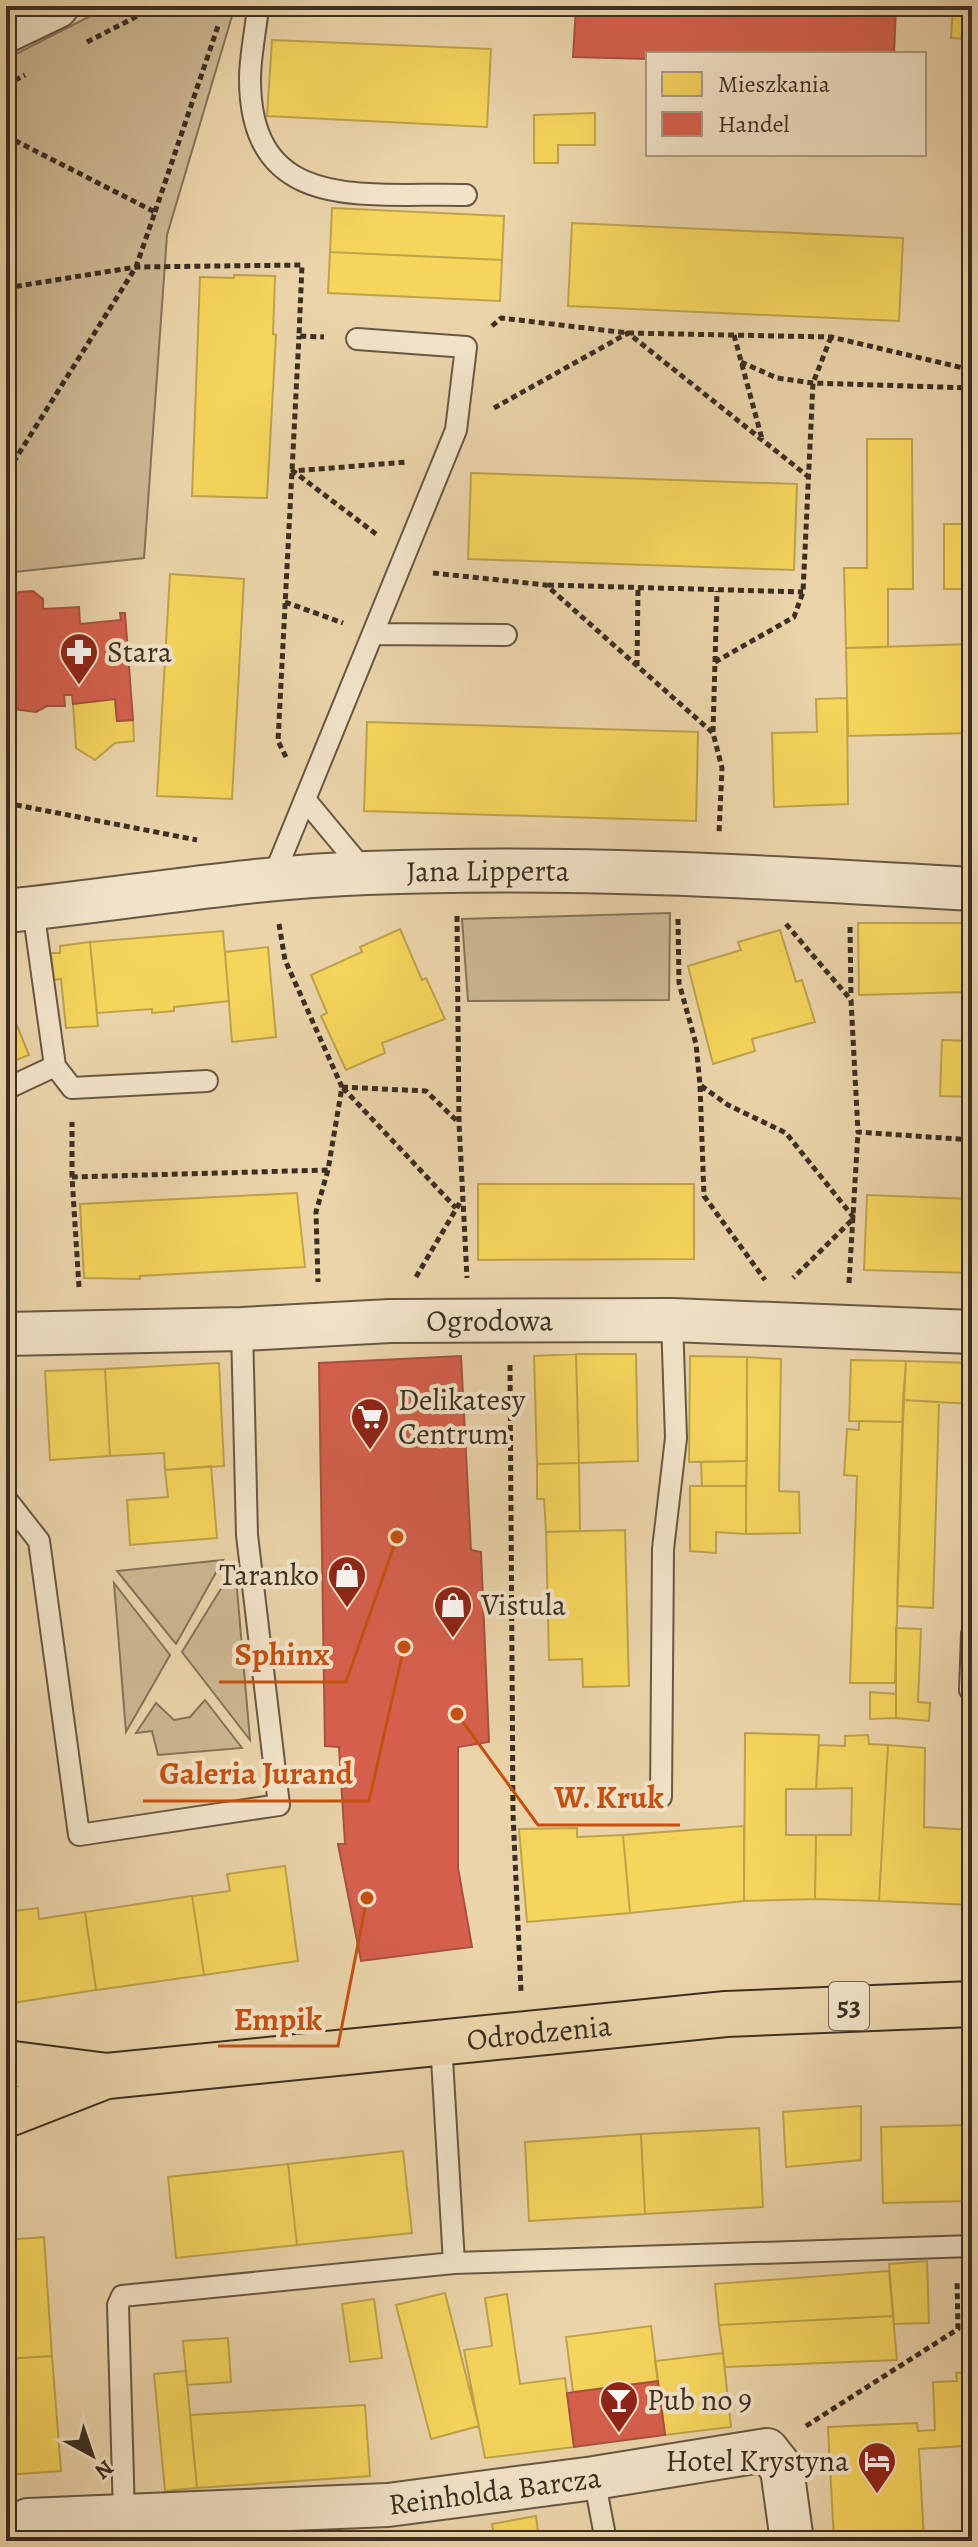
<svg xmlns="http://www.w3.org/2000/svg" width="978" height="2547" viewBox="0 0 978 2547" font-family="Alegreya,serif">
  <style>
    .green { fill: #cdb893; stroke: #84745b; stroke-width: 2 }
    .homes { fill: #f6d55c; stroke: #bea34b; stroke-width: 2 }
    .shops { fill: #d6604d; stroke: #a85140; stroke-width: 2 }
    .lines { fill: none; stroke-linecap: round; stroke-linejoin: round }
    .service-casing { stroke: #675845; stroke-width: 24 }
    .minor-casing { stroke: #675845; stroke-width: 46 }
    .tertiary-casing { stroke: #675845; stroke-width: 48 }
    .primary-casing { stroke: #3b2f23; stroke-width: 48 }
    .path { stroke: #3b2f23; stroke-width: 5; stroke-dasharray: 6 4; stroke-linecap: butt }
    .service { stroke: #f2e3c8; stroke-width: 20 }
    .minor { stroke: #f2e3c8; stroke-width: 42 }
    .tertiary { stroke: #f2e3c8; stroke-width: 44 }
    .primary { stroke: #ebd4aa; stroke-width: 44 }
    .labels { text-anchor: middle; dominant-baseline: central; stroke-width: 8; stroke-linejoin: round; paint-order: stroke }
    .shield { fill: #f2e3c8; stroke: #726554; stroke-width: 2 }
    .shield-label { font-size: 28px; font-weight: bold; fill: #3b2f23 }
    .poi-label { font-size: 30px; fill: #3b2f23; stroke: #f2e3c8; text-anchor: start }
    .street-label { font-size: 30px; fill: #3b2f23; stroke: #f2e3c8 }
    .leader { fill: none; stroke: #c55111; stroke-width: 3 }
    .callout-dot { fill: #c55111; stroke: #f2e3c8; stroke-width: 3 }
    .callout-label { font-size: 32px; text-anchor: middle; font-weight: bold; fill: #c55111; stroke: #f2e3c8; stroke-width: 8; stroke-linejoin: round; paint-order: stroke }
  </style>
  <rect width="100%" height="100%" fill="#ebd4aa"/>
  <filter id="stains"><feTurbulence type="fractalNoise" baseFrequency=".0025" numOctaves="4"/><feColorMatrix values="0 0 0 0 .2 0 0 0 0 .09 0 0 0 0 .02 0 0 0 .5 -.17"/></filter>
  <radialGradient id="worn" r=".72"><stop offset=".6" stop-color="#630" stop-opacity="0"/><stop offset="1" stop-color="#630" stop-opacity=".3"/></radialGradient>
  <path class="green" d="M110,6h125l-68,229 -23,323 -138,15v-514z
    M670,913l-1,87 -201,1 -6,-82z
    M223,1560l-47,84 -59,-73z
    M235,1566l15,174 -68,-88z
    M114,1583l56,72 -44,77z
    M205,1700l37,48 -84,7 -6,-24 -16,2 20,-30 18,17 16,-3z"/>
  <path class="homes" d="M953,6h19v33l-21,-1z
    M272,40l219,9 -4,78 -220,-11z
    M595,113v32h-37v18h-24v-48z
    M332,208l172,8 -2,44 -172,-8z
    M572,223l331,15 -4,83 -331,-15z
    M330,252l172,8 -2,41 -172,-8z
    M234,275l41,1 -2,58 3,1 -9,163 -75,-2 8,-219 34,1z
    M867,439h45l1,150h-25v58l-42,1 -2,-80h23z
    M471,473l326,11 -3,86 -326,-11z
    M944,524h28v65h-28z
    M170,574l74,5 -12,220 -75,-3z
    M972,644v89l-124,3 -2,-88z
    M847,698l1,106 -74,3 -2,-74 45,-1 -1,-33z
    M115,699l2,22 16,-1 1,21 -19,2 -20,17 -19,-12 -3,-44z
    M367,722l331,10 -2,89 -332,-10z
    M858,923h106l2,69 -107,3z
    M400,929l22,51 4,-2 19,41 -63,24 3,10 -39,17 -25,-54 6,-3 -16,-38 51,-23 -2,-5z
    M780,930l16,52 6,-2 13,42 -63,17 3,12 -42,13 -25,-98 53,-16 -3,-8z
    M223,931l6,70 -55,6v4l-22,2v-4l-55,4 -7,-71z
    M90,942l8,84 -32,2 -5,-49 -7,1 -3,-27h9v-7z
    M268,947l8,90 -44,5 -7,-90z
    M11,1011l18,44 -23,9v-51z
    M942,1040l30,1v56l-32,-1z
    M478,1184h216v75l-216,1z
    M297,1193l8,74 -165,9v3l-56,-1 -4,-74z
    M867,1195l105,4v74l-108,-3z
    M576,1354h60l2,107 -59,2z
    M576,1354l3,109 -42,1 -3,-108z
    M690,1356l57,1v104l-58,1z
    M747,1357l34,2 -2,132 20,1 1,41 -54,1z
    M851,1360l55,1 -3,61 -54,-1z
    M906,1361l66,2v41l-69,-4z
    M219,1363l5,103 -59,4 -1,-17 -54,3 -5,-87z
    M105,1369l5,87 -60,4 -5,-89z
    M903,1400l36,2 -6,206 -36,-2z
    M859,1421l44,1 -8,261h-45l7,-207 -13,-1 3,-46 12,1z
    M747,1461l-1,25h-44l-1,-24z
    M579,1463l1,68 -34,1 -2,-33h-7v-35z
    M211,1466l6,72 -87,7 -3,-45 41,-3 -3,-27z
    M690,1486h56v48l-30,-2v21l-26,-2z
    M625,1530l4,156 -46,1 -1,-28 -33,1 -3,-128z
    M896,1628l25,1 -3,73 12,1 -1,18 -33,-3z
    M870,1692l26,2v24l-26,1z
    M6,1703l9,120 -9,1z
    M745,1733l74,2 -3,54h-30v46h30l-1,64 -71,2z
    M868,1735l1,9 19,1 -9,156 -64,-2 1,-64h35l1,-47 -36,1 3,-44 26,1v-10z
    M888,1745l37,3 -1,79 48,3v75l-93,-4z
    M744,1826v75l-114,12 -7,-78z
    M577,1828v9l46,-2 7,78 -103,9 -8,-93z
    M285,1866l13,95 -94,14 -12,-79 38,-5 -3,-17z
    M192,1896l12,79 -108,15 -11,-78z
    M38,1908l1,11 46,-7 11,78 -90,14v-92z
    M861,2106v54l-75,7 -3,-55z
    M972,2125v76l-89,2 -2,-76z
    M759,2128l4,79 -118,7 -4,-80z
    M641,2134l4,80 -116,7 -4,-79z
    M403,2151l9,82 -115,12 -9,-81z
    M288,2164l9,81 -121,13 -8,-81z
    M44,2237l8,119 -46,3v-119z
    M927,2261l2,62 -35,1 -5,-60z
    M889,2271l4,45 -174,9 -4,-41z
    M445,2293l34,133 -48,13 -35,-134z
    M507,2294l13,90 45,-6 9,69 -89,11 -21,-108 28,-4 -7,-48z
    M374,2299l8,59 -32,4 -8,-58z
    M893,2316l4,44 -172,7 -6,-42z
    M651,2326l7,55 -85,11 -7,-55z
    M228,2338l3,44 -44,3 -4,-44z
    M723,2353l8,74 -66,8 -10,-74z
    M52,2356l9,115 -55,4v-116z
    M186,2371l11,117 -32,3 -11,-117z
    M972,2372v67h-7v7l-46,3 5,92h-90l-6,-114 89,-4 1,8 17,-1 -2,-48 24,-1 -1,-8z
    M365,2405l5,71 -173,12 -7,-73z
    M536,2516l3,25h-44l-3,-17z"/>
  <path class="shops" d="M576,6h320l-2,48h-246v5l-75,-2z
    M33,591l10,8v10l36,-2 1,17 41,-4 -1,-7h5l8,107 -16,1 -2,-22 -42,5 -1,-9h-8l1,11h-18l-11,6 -22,-3 -3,-49 -5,-4v-18l7,-8 -3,-29 9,-9z
    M461,1356l10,194 10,2 8,190 -31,5v121l14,79 -111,14 -23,-117h7l-6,-97 -14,-1 -6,-383z
    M658,2381l7,54 -91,12 -7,-54z"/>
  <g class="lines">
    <defs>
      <path id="service" d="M258,6c-2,24 -8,49 -8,73 0,137 118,113 216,116
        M374,634l132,1
        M307,802l59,71
        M272,880l184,-450 10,-83 -109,-8
        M33,909l22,157 17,22 135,-7
        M6,1089l49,-23
        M6,1499l33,42 40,294 200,-30 -32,-270 -5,-206
        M970,1690l2,-56
        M661,1797l2,-248 13,-111 -4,-118
        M441,2042l13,221 518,-17
        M594,2478l12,63
        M124,2515l-6,-210 4,-9 332,-33"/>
      <g id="minor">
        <path id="s1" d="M6,911c120,-12 240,-34 361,-38 202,-8 404,4 605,16"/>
        <path id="s2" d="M6,1334l236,-5 148,-8 282,-1 300,12"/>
        <path id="s3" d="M28,2520l360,-15 206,-27 173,-28 15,19 10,72"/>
      </g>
      <path id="tertiary" d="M6,30l50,-24"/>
      <g id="primary">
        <path id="s4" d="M6,2063l101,13 619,-62 246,-10"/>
        <path d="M6,2115l95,-37"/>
      </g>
    </defs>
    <use href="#service" class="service-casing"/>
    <use href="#minor" class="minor-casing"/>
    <use href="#tertiary" class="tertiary-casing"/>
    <use href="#primary" class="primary-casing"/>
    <path class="path" d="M87,42l70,-36
      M6,85l19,-10
      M6,136l149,76 -19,55 -130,207
      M155,212l63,-186
      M6,233v21
      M6,288l130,-21 166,-2 -3,71 25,1
      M492,326l9,-8 127,15 203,4 141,33
      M734,335l28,104
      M741,362l36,16 36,5 159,5
      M494,408l134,-75 182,145
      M376,534l-83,-63 114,-9
      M433,573l113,12 167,148 9,35 -3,65
      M548,585l255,7
      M285,602l58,21
      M715,662l79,-45 9,-25 10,-209 18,-46
      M637,666l1,-78
      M713,732l4,-141
      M286,757l-8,-16 21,-405
      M6,803l191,37
      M457,916l2,207 8,155
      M678,919l1,64 17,61 4,41 28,20 58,28 68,85 -61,60
      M279,924l6,36 57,127 -14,83 -12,42 2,70
      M786,924l65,76 7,132 114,8
      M850,927l1,70
      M700,1086l4,110 61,84
      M342,1087l84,4 32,31
      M343,1088l113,120
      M72,1177v-55
      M416,1277l46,-78
      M849,1283l9,-151
      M79,1287l-7,-110 256,-7
      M510,1365l3,449 8,177
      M806,2426l152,-97 -1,-49"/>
    <use href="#service" class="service"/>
    <use href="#minor" class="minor"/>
    <use href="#tertiary" class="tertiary"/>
    <use href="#primary" class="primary"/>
  </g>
  <defs>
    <symbol id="pharmacy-pin" viewBox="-11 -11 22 30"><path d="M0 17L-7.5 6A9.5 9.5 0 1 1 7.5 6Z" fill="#8f2418" stroke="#f2e3c8"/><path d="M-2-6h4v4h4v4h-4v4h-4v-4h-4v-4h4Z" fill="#fff"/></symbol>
    <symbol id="supermarket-pin" viewBox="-11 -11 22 30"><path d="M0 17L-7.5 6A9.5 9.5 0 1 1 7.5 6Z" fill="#8f2418" stroke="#f2e3c8"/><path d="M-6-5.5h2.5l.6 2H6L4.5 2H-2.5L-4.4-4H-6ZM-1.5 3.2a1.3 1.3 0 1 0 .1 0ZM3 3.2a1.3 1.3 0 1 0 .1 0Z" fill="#fff"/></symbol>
    <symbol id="shop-pin" viewBox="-11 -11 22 30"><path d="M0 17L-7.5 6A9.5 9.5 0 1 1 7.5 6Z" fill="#8f2418" stroke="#f2e3c8"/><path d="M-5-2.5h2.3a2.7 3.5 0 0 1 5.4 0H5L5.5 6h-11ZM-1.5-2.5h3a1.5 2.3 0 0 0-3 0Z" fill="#fff"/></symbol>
    <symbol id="bar-pin" viewBox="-11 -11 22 30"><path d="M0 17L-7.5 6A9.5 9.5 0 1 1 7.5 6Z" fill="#8f2418" stroke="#f2e3c8"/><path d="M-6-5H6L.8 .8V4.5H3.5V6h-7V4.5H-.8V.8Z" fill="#fff"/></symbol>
    <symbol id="hotel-pin" viewBox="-11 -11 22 30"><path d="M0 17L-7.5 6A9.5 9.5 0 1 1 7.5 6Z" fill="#8f2418" stroke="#f2e3c8"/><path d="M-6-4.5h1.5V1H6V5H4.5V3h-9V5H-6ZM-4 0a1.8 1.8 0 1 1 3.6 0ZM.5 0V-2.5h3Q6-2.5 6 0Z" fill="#fff"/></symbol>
  </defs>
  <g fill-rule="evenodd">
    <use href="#pharmacy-pin" x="57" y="630" width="44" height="60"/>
    <use href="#supermarket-pin" x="348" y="1395" width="44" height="60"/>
    <use href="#shop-pin" x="325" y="1553" width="44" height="60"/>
    <use href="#shop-pin" x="431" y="1583" width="44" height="60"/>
    <use href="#bar-pin" x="597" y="2378" width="44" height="60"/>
    <use href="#hotel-pin" x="855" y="2439" width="44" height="60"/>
  </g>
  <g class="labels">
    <rect class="shield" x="829" y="1982" width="40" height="48" rx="6"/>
    <g class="shield-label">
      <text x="849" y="2006">53</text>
    </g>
    <g class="poi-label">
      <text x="107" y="652">Stara</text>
      <text x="398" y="1400">Delikatesy<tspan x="398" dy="34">Centrum</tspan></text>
      <text x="319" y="1575" text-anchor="end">Taranko</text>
      <text x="481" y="1605">Vistula</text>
      <text x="647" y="2400">Pub no 9</text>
      <text x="849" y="2461" text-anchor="end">Hotel Krystyna</text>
    </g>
    <g class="street-label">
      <text stroke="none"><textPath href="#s1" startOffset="484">Jana Lipperta</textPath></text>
      <text stroke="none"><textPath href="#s2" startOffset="484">Ogrodowa</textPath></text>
      <text stroke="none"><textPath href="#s4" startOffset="536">Odrodzenia</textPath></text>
      <text stroke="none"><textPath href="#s3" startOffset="468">Reinholda Barcza</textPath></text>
    </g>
  </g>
  <path class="leader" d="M397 1537L346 1682H219M404 1647L369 1801H143M457 1714L538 1825H680M367 1898L338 2046H218"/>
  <g class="callout-dot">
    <circle cx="397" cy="1537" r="8"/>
    <circle cx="404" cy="1647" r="8"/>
    <circle cx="457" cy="1714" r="8"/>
    <circle cx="367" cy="1898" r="8"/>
  </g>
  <g class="callout-label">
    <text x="282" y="1665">Sphinx</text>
    <text x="256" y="1784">Galeria Jurand</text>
    <text x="609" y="1808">W. Kruk</text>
    <text x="278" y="2030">Empik</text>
  </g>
  <rect width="978" height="2547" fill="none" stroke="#ebd4aa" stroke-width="32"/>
  <rect x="8" y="8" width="962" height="2531" fill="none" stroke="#3b2f23" stroke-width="4"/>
  <rect x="16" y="16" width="946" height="2515" fill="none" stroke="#3b2f23" stroke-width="2"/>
  <rect x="646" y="52" width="280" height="104" fill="#f2e3c8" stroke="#a99b86" stroke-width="2"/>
  <rect x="662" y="72" width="40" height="24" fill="#f6d55c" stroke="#a99b86" stroke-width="2"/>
  <text x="718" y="92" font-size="24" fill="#3b2f23">Mieszkania</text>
  <rect x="662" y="112" width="40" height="24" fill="#d6604d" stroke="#a99b86" stroke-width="2"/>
  <text x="718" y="132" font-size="24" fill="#3b2f23">Handel</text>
  <g transform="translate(92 2455) rotate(140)" stroke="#f2e3c8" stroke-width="6" paint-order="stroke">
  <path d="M0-6L14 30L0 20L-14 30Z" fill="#3b2f23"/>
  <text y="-12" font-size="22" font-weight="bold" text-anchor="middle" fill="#3b2f23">N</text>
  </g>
  <rect width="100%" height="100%" filter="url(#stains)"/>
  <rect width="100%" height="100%" fill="url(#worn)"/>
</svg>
